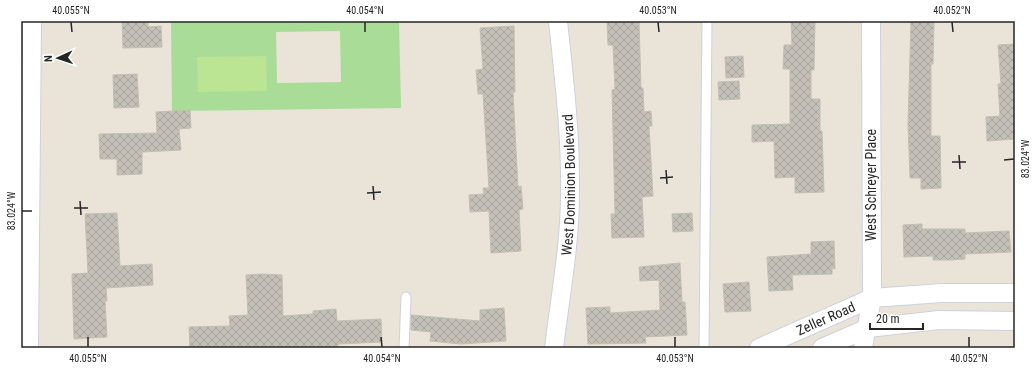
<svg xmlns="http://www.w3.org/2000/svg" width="1036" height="369" viewBox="0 0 1036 369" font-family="'Roboto Condensed',sans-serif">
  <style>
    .green { fill: #a9dd97; fill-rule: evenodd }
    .pitch { fill: #bbe493 }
    .building { fill: url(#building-cross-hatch); stroke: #c3bfb2 }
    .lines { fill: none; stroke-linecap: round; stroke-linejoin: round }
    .lane-casing { stroke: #ced0df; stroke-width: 11 }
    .street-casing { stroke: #ced0df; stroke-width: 20 }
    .lane { stroke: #fff; stroke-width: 9 }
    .street { stroke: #fff; stroke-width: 18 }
    .ticks { fill: none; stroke: #262626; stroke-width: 1.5 }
    .labels { text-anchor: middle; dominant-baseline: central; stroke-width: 3; stroke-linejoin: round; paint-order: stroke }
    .street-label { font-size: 14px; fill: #262626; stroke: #fff }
    .neatline { fill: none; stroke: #262626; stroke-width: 1.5 }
    .ticks-label { font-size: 10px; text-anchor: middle; fill: #262626 }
  </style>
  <defs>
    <pattern id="building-cross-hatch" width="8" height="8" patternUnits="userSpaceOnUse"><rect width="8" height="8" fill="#c4c0b8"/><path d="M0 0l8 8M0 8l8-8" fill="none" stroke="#a8a59e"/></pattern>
  </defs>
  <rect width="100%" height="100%" fill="#e9e3d8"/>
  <path class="green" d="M171,21h228l2,87 -229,3zM340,31l1,51 -64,1 -1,-51z"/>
  <path class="pitch" d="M266,56l1,35 -69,1 -1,-35z"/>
  <path class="building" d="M122,21h26v6l13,-1 1,21 -39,1z
    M607,21h32l2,67h2l1,24 7,-1 1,15h-3l4,70 -11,1 2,40 -32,1 -1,-24h4l-3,-124 3,-1 -2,-44h-5z
    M791,21h24l-1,49h-3v29h9v32h2l2,61 -29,1v-16l-20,1 -1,-37 -22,1v-17l38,-1v-55h-7l1,-24h8z
    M911,21h23l-1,43h-2v72h9l1,52 -20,1v-11h-11l-2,-54z
    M514,26l1,66h-2l5,95 3,-1 2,23 -4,1 2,41 -30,2 -2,-42 -19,1 -1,-17 15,-1 -1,-6h6l-6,-94h-5l-2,-24 7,-1 -3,-41z
    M1015,44v95l-28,2 -1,-24 14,-1 -2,-32h3l-3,-39z
    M743,56l1,21 -18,1 -1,-21z
    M137,74l2,33 -25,1 -1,-33z
    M739,81l1,18 -21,1 -1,-18z
    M190,110l1,18 -12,1 2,21 -39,2v22l-25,1v-16h-17l-1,-25 58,-1 -1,-21z
    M117,213l3,53 32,-2 1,21 -47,3 1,13h-2l2,36 -33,2 -2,-65 16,-1 -3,-59z
    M692,213l1,18 -20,1 -1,-18z
    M922,224v5h43v4l44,-2 2,21 -46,2v5l-13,1h-19v-4l-29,1 -1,-32z
    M834,241l1,28 -3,-1v6l-40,1 1,15 -24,1 -2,-34 44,-3v-12z
    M680,263l2,39h3l2,33 -42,2 1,6 -58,1 -2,-36 24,-1v6l50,-3 -1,-30 -19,1 -1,-14z
    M262,274l20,1 1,41 30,-2v-3l23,-2 1,12 44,-2 1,23 -44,2v4h-148l-1,-21 41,-1 -1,-10 19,-1 -2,-40z
    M749,282l2,29 -26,1 -2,-28z
    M504,308l2,33 -45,3 -31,-3 1,-9 -20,-2v-15l69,6v-11z"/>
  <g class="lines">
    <defs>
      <path id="lane" d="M404,348l2,-51
        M704,348l3,-327"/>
      <g id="street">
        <path d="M29,348l3,-327"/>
        <path id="s1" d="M554,348c6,-51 16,-103 16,-154 1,-58 -6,-116 -12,-173"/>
        <path id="s2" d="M759,348l113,-50 70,-5h73"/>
        <path d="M822,348l46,-20 71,-8 76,1"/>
        <path d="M863,348l9,-50 -1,-277"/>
      </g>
    </defs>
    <use href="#lane" class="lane-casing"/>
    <use href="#street" class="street-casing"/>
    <use href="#lane" class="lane"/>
    <use href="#street" class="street"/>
  </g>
  <path class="ticks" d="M71,22l1,10M365,22v10M658,22l1,10M952,22l1,10M959,155l1,14M1004,160l10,-1M952,162h14M666,170l1,14M660,178l13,-1M373,186l1,14M367,193l14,-1M80,201l1,14M74,208h14M22,211h10M88,337v10M381,337l1,10M675,337v10M969,337v10"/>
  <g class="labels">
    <g class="street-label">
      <text stroke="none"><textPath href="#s1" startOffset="164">West Dominion Boulevard</textPath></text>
      <text transform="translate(871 185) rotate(-90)">West Schreyer Place</text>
      <text stroke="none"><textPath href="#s2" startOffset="73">Zeller Road</textPath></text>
    </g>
  </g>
  <rect width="1036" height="369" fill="none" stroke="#ffffff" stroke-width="44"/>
  <g transform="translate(58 58) rotate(267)" stroke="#ffffff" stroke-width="3" paint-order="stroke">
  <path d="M0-3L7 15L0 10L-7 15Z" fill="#262626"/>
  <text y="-6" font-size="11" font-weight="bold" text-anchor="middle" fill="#262626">N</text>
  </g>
  <path d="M870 323v6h53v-6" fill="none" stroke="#262626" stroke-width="2"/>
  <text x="876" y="323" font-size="12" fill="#262626" stroke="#ffffff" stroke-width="3" paint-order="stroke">20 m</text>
  <rect x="22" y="22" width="992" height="325" class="neatline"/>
  <g class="ticks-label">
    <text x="71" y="14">40.055°N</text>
    <text x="365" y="14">40.054°N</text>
    <text x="658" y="14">40.053°N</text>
    <text x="952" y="14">40.052°N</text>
    <text transform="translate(1025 159) rotate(-90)" y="4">83.024°W</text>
    <text transform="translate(11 211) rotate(-90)" y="4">83.024°W</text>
    <text x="88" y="362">40.055°N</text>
    <text x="382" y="362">40.054°N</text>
    <text x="675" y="362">40.053°N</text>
    <text x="969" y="362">40.052°N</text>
  </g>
</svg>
